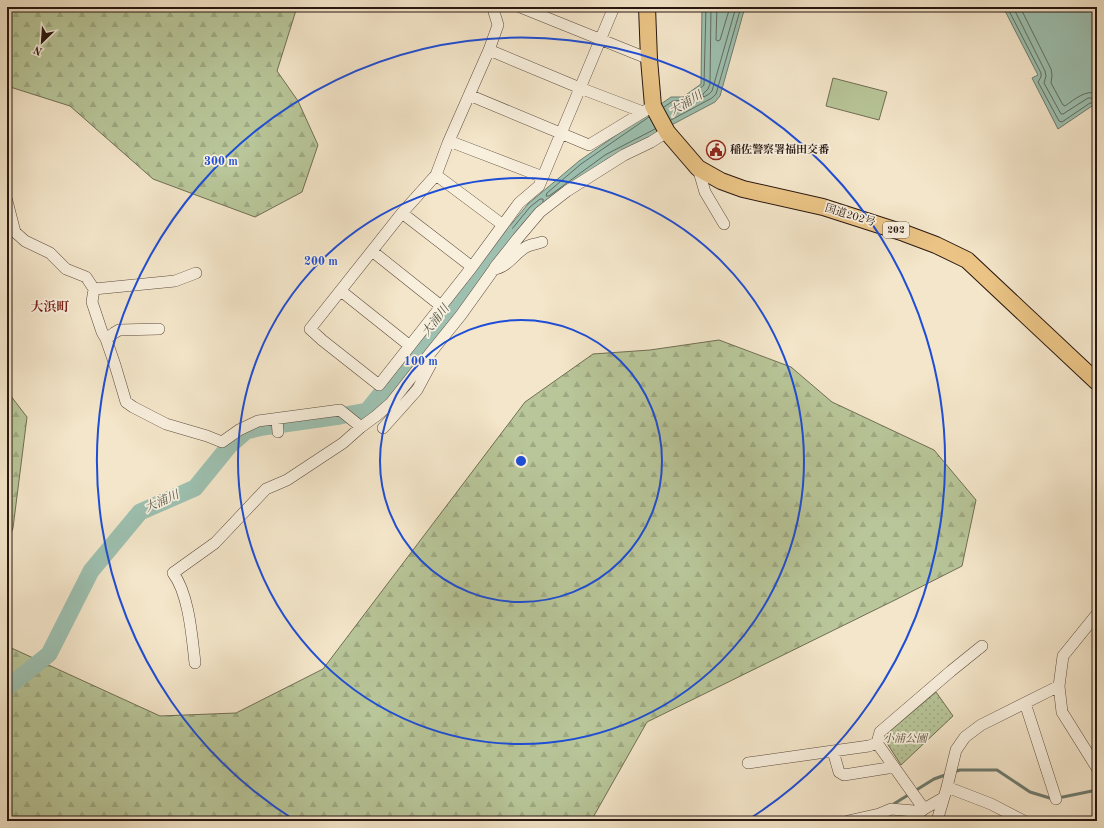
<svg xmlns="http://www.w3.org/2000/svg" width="1104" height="828" viewBox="0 0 1104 828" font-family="'Old Standard TT','Noto Serif JP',serif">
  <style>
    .green { fill: #b8c699; stroke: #706e54 }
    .forest { fill: url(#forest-firs); stroke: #706e54 }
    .park { fill: url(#park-dots); stroke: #706e54 }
    .water { fill: #9dc0b0; stroke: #6e7c70 }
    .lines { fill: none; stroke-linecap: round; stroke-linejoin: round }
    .shore { stroke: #626c60; stroke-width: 1 }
    .stream { stroke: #6e7c70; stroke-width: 3 }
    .river { stroke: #9dc0b0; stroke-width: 17 }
    .minor-casing { stroke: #5b4b3e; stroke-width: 12 }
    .highway-casing { stroke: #281710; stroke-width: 18 }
    .minor { stroke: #f8efdd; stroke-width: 11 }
    .highway { stroke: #eac385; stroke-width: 16 }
    .ring { fill: none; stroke: #1d4ed8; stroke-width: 2 }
    .labels { text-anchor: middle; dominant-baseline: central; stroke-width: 3.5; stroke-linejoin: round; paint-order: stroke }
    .shield { fill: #f8efdd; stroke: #66584e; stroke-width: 1 }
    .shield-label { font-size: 10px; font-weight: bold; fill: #281710 }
    .poi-label { font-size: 11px; font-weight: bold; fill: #281710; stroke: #f8efdd; text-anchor: start }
    .street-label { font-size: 11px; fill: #281710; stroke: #f8efdd }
    .park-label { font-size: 11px; font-style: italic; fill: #5a5440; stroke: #f8efdd }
    .water-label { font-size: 12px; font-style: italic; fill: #515248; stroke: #f8efdd }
    .quarter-label { font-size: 13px; font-weight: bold; fill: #7a1f14; stroke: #f8efdd }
    .centre { fill: #1d4ed8; stroke: #f8efdd; stroke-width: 2 }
    .ring-label { font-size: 12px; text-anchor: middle; font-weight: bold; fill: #1d4ed8; stroke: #f8efdd; stroke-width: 3.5; stroke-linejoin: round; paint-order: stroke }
  </style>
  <defs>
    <pattern id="forest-firs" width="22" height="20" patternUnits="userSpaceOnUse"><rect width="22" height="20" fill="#b8c699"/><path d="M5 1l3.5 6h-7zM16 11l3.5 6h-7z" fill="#9ea983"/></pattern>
    <pattern id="park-dots" width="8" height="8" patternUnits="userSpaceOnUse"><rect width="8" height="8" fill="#b8c699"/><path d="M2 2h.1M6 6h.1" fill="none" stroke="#9ea983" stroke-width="1.8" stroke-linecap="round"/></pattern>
  </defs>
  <rect width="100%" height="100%" fill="#f4e6ca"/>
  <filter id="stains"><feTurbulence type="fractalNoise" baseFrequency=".005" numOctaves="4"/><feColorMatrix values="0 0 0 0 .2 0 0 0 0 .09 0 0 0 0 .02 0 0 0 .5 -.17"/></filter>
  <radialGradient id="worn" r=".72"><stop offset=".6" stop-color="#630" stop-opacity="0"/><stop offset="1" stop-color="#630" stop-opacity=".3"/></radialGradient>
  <path class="green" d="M833,78l54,14 -8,28 -53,-14z"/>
  <path class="forest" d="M7,7h290l-20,64 21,30 20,44 -16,47 -47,25 -102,-38 -83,-73 -63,-20z
    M719,340l72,27 41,35 102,48 42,50 -14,66 -67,34 -248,122 -56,99h-584v-175l153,70 76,-3 87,-44 202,-267 68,-48 57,-4z
    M7,391l20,26 -14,111 -6,16z"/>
  <path class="park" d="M936,692l17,24 -52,49 -18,-28z"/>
  <path class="water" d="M702,7h43l-25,89 -5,6 -108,57 -39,28 -68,69 -10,-6 38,-46 51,-43 92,-64h12l18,-13z
    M1003,7h94v107l-5,-8 -34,23 -26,-51 6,-3z"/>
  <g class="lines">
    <path class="shore" d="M711,7l-1,77 -2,5 -5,5v2l1,1 5,-3 3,-3 24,-84
      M717,7l-1,33 2,1 2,-1 10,-33
      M1007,7l34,66v4l-3,5 21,39 3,1 28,-19h4l3,4
      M1013,7l32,64 1,5 -2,7 17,31h2l25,-16h5l4,1
      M1020,7l31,62 1,6 -1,8 12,22 2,1c10,-7 20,-16 32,-13
      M664,107l9,-6 13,-1 18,-15 2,-78
      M649,117l-68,47 -34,29 -1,3h3l56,-41 50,-26
      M671,120l41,-22 4,-4 25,-87
      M505,244h-3v-3l28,-34 10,-8h3v3"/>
    <path class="stream" d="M953,772l7,-2h37l33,22 23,7 44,-9
      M892,805l42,-26 14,-5"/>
    <path class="river" d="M7,688l42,-34 42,-83 49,-59 55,-24 35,-43 16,-14 17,-4 77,-11 27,-5 48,-59 90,-119"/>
    <defs>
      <path id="minor" d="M496,7l-2,5 4,13 -9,25 -41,93 -12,32 -34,38 -92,116 12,11 57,45 93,-118 47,-64 20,-17 75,-179
        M520,7l129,52
        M489,50l91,38 63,24
        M469,95l120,50 64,-39
        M449,141l94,36
        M698,168l7,24 19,32
        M436,175l67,50
        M7,201l8,31 10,9 25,12 16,16 20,8 8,12 -2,13 10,30 4,7 9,26 11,37 7,5 33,17 41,12 15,6 17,-12 19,-9 82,-11 21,17
        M402,213l70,54
        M372,251l69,55
        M495,267l23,-29 22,-26 27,-21 57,-36 27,-13 16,-10
        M94,289l81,-8 21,-8
        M341,291l69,55
        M106,339l8,-6 5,-3 40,-1
        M277,419l1,13
        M383,428l34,-38 14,-26 -3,-8 33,-41 33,-46c13,-1 21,-16 32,-22 5,-3 11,-3 16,-5
        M1097,614l-34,42 -4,30 3,26 35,56
        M195,663c-3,-26 -6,-69 -22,-90l42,-30 51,-54 21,-9 56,-37 18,-16 15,-11 15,-13 37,-47
        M1025,703l31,96
        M833,751l6,21 5,3 50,-8
        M748,763l85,-12 36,-5 8,-3
        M947,787l44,17 33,17
        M924,809l-47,-66 3,-11 71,-61 31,-25
        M848,821l31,-7 12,-5 23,2 10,-2
        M909,821l15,-12 19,-11
        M937,821l10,-34 9,-37 9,-13 16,-12 78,-39"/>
      <path id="highway" d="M647,7l2,52 4,47 14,26 31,36 23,13 22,8 80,18 81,26 32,12 31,15 130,122"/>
    </defs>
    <use href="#minor" class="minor-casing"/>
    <use href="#highway" class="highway-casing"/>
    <use href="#minor" class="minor"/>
    <use href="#highway" class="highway"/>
  </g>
  <g class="ring">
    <circle cx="521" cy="461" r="141"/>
    <circle cx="521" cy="461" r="283"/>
    <path d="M296 821A424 424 0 1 1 746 821"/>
  </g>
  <defs>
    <symbol id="civic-ring" viewBox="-11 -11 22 22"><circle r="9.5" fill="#f8efdd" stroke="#8f2418" stroke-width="1.5"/><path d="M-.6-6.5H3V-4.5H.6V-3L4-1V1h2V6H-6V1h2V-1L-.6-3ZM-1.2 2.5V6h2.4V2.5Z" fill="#8f2418"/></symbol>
  </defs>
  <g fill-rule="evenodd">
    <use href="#civic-ring" x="705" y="139" width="22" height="22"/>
  </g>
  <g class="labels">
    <rect class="shield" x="883" y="222" width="26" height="16" rx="3"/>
    <g class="shield-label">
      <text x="896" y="230">202</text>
    </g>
    <g class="poi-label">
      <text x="730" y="150">稲佐警察署福田交番</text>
    </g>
    <g class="street-label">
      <text transform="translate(850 216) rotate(17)">国道202号</text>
    </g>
    <g class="park-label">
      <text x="905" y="739">小浦公園</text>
    </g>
    <g class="water-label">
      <text transform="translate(686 104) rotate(-31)">大浦川</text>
      <text transform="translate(436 321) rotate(-52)">大浦川</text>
      <text transform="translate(162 502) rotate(-24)">大浦川</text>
    </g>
    <g class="quarter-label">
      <text x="50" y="307">大浜町</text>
    </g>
  </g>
  <circle cx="521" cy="461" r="6" class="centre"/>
  <g class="ring-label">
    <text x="221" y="165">300 m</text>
    <text x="321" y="265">200 m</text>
    <text x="421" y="365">100 m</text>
  </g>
  <rect width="1104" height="828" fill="none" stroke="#f4e6ca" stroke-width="24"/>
  <rect x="8" y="8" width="1088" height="812" fill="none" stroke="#281710" stroke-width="2"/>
  <rect x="12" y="12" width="1080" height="804" fill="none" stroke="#281710"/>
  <g transform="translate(42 42) rotate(205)" stroke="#f8efdd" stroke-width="3" paint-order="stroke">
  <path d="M0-3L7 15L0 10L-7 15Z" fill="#281710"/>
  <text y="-6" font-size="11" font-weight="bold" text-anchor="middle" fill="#281710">N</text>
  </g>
  <rect width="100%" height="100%" filter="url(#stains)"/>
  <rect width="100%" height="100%" fill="url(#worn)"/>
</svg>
